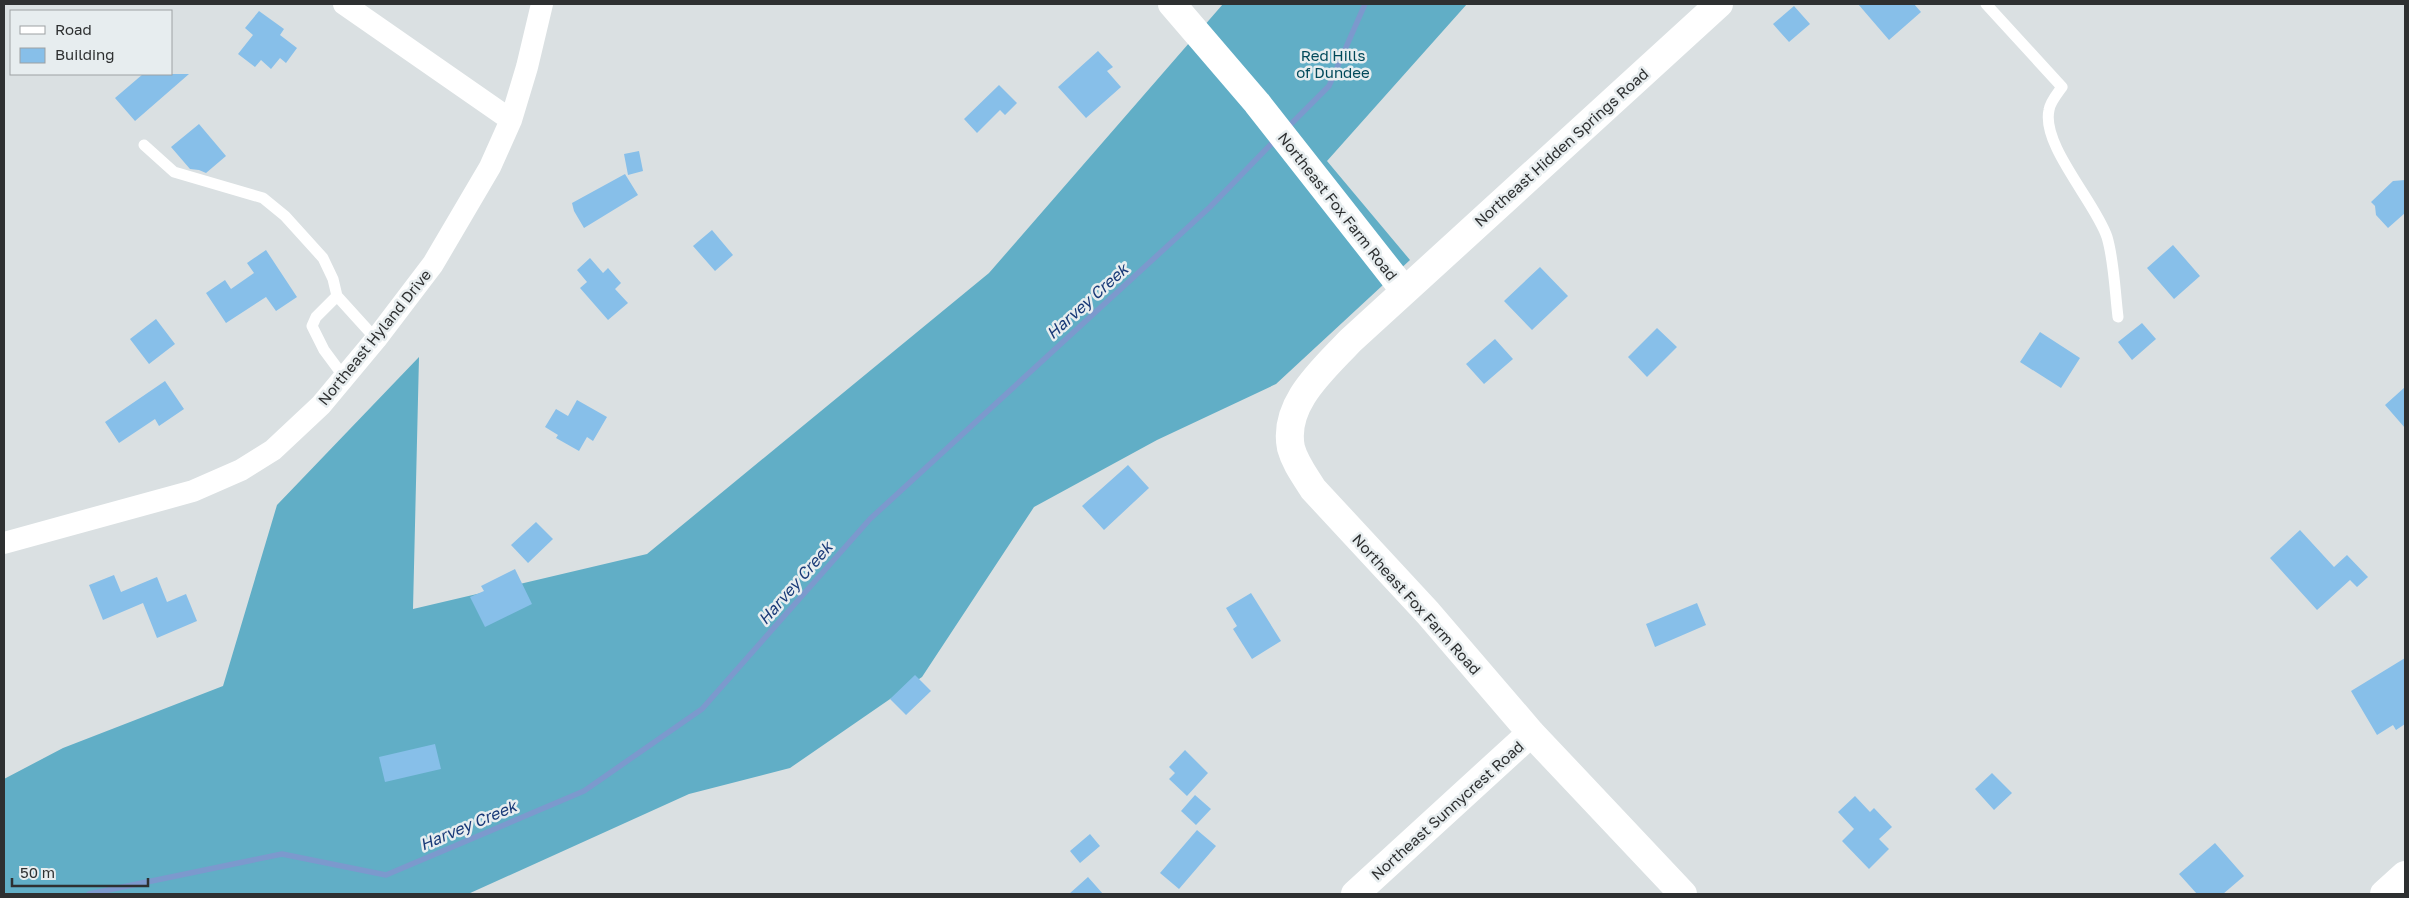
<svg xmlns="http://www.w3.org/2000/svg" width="2409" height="898" viewBox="0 0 2409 898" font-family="'Golos Text',sans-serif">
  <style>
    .forest { fill: #61aec6 }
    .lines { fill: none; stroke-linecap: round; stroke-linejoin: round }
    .stream { stroke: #7c99cd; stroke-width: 5.5 }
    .building { fill: #87bfe9 }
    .service { stroke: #fff; stroke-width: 11 }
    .minor { stroke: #fff; stroke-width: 22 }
    .tertiary { stroke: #fff; stroke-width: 28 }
    .labels { text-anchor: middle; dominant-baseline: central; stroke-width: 5; stroke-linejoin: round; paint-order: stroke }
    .park-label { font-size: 15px; fill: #01495a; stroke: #e7edef }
    .street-label { font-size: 15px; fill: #2e3031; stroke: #e7edef }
    .water-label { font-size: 16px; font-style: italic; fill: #193a78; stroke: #e7edef }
  </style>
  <rect width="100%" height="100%" fill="#dae0e2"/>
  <path class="forest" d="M1223,4h244l-140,157 83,99 -134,124 -119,56 -123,67 -112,170 -132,91 -101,26 -221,100h-464v-115l59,-31 160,-62 54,-181 142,-148 -6,252 234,-55 342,-281z"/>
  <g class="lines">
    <path class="stream" d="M1286,129l43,-43 36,-82
      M89,894l193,-40 104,21 198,-84 118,-82 168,-190 340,-312 66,-68"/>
  </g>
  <path class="building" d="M1858,4h56l7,8 -32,28z
    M1794,6l16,18 -21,18 -16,-18z
    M259,11l25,18 -4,6 17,13 -11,15 -6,-5 -9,11 -10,-9 -6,7 -17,-13 15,-19 -8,-7z
    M1098,51l15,16 -6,4 14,16 -35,31 -28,-31z
    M143,74h46l-54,47 -20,-23z
    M999,85l18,18 -12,12 -5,-5 -23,23 -13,-14z
    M199,124l27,32 -20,17 -7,-3 -9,-1 -19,-22z
    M639,151l4,20 -15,4 -4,-21z
    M625,174l13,21 -54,33 -10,-17 -2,-8z
    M2405,180v33l-17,15 -12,-13 -1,-9 -4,-4 22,-21z
    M712,230l21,25 -18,16 -22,-25z
    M2173,245l27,31 -26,23 -27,-31z
    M266,250l31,47 -21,14 -10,-14 -40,26 -20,-30 19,-13 6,9 23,-16 -7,-10z
    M590,258l13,15 5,-5 13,15 -6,6 13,14 -20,17 -28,-32 7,-6 -10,-12z
    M1540,267l28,29 -36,34 -28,-29z
    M156,319l19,25 -26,20 -19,-25z
    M2142,323l14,16 -24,21 -14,-18z
    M1657,328l20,19 -30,30 -19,-20z
    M2040,332l40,26 -19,30 -41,-26z
    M1495,339l18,20 -29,25 -18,-20z
    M165,381l19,28 -25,17 -4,-7 -36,24 -14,-21z
    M2405,387v41l-20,-23z
    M577,400l30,17 -14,24 -6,-4 -8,14 -23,-13 2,-3 -13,-8 11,-18 12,7z
    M1128,465l21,23 -45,42 -22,-24z
    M536,522l17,17 -25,24 -17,-18z
    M2300,530l34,37 13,-12 21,22 -11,10 -7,-7 -33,30 -47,-52z
    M515,569l17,35 -47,23 -15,-30 14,-6 -3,-5z
    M114,575l7,17 36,-15 10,25 19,-8 11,27 -40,17 -14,-35 -40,17 -14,-35z
    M1251,593l30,48 -29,18 -19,-30 4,-3 -11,-18z
    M1697,603l9,22 -51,22 -9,-23z
    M2405,658v66l-9,6 -3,-5 -16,10 -26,-44z
    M915,675l16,16 -25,24 -16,-16z
    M435,744l6,25 -56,13 -6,-25z
    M1185,750l23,23 -21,23 -18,-17 6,-6 -6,-6z
    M1992,773l20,20 -18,17 -19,-21z
    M1195,795l16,14 -15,16 -15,-14z
    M1855,796l15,16 4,-4 18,19 -13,12 10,10 -20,20 -27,-28 12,-12 -16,-17z
    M1197,830l19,16 -37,43 -19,-16z
    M1090,834l10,12 -20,17 -10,-12z
    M2215,843l29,33 -21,18h-26l-18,-20z
    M1088,877l15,17h-34z"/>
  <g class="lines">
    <path class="service" d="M1986,4l76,83c-5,7 -12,15 -13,23 -8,35 47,93 58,127 7,23 8,56 11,80
      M144,145l30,27 89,26 22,18 38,42 10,21 4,17 39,43
      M337,296l-21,21 -4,9 12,24 20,27"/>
    <path class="minor" d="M344,4l167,116
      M4,543l189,-52 48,-21 32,-20 48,-45 55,-66 57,-75 57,-97 21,-47 16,-53 15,-63"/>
    <path class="tertiary" d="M1172,4l85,99 147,187
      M1355,894l176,-161
      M1683,894l-152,-161 -103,-120 -115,-124c-8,-13 -18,-26 -22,-41 -9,-44 33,-79 59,-107l369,-337
      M2384,894l21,-19"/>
  </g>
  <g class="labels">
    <g class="park-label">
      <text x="1333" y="55">Red Hills<tspan x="1333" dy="17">of Dundee</tspan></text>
    </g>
    <g class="street-label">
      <text transform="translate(1561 147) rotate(-42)">Northeast Hidden Springs Road</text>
      <text transform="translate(1338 206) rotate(52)">Northeast Fox Farm Road</text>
      <text transform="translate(374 337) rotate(-51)">Northeast Hyland Drive</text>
      <text transform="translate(1417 604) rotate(48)">Northeast Fox Farm Road</text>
      <text transform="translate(1447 810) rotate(-42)">Northeast Sunnycrest Road</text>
    </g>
    <g class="water-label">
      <text transform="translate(1087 301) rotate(-42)">Harvey Creek</text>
      <text transform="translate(795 583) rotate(-49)">Harvey Creek</text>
      <text transform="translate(468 825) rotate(-23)">Harvey Creek</text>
    </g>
  </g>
  <rect width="2409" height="898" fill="none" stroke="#2e3031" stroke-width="10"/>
  <rect x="10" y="10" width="162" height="65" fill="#e7edef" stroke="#9da1a3"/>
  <rect x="20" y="26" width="25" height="8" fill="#ffffff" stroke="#9da1a3"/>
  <text x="55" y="35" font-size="15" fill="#2e3031">Road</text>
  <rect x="20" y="48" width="25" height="15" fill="#87bfe9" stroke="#9da1a3"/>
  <text x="55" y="60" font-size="15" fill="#2e3031">Building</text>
  <path d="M12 878v8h136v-8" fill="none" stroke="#2e3031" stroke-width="2.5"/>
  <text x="20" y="878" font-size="15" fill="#2e3031" stroke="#e7edef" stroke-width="4" paint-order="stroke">50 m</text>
</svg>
